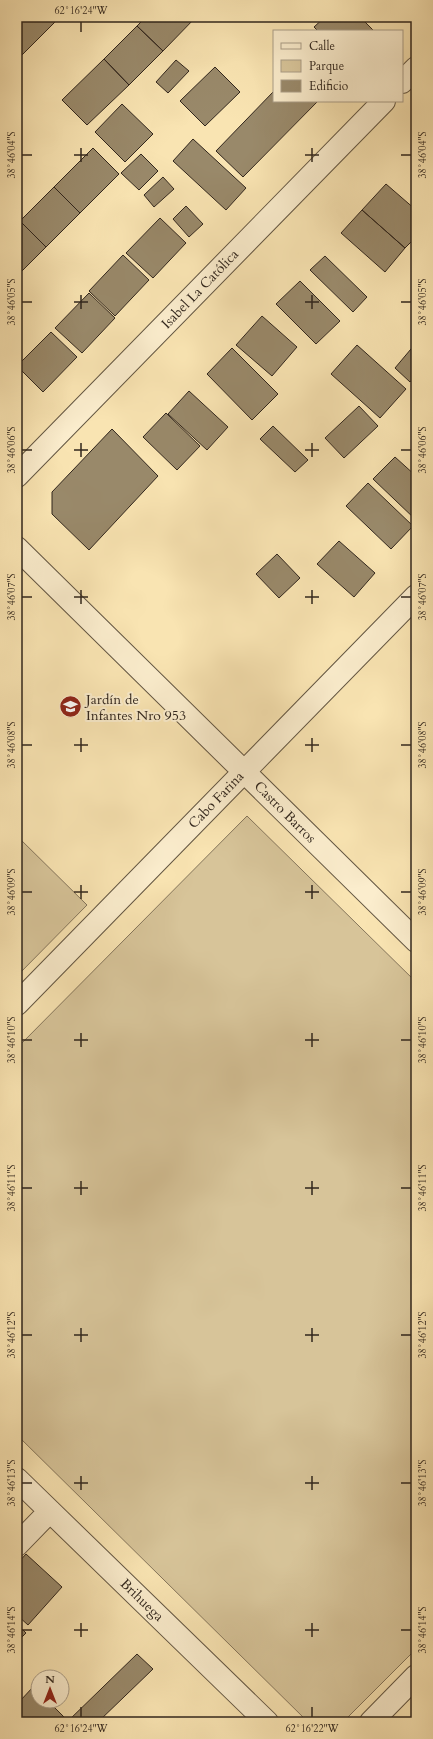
<svg xmlns="http://www.w3.org/2000/svg" width="433" height="1739" viewBox="0 0 433 1739" font-family="Cardo,serif">
  <style>
    .park { fill: #d7c499; stroke: #84755b }
    .building { fill: #99896a; stroke: #31261d }
    .lines { fill: none; stroke-linecap: round; stroke-linejoin: round }
    .minor-casing { stroke: #635642; stroke-width: 24 }
    .minor { stroke: #fbedcd; stroke-width: 22 }
    .ticks { fill: none; stroke: #31261d; stroke-width: 1.5 }
    .labels { text-anchor: middle; dominant-baseline: central; stroke-width: 4; stroke-linejoin: round; paint-order: stroke }
    .street-label { font-size: 14px; fill: #31261d; stroke: #fbedcd }
    .poi-label { font-size: 14px; fill: #31261d; stroke: #fbedcd; text-anchor: start }
    .neatline { fill: none; stroke: #31261d; stroke-width: 1.5 }
    .ticks-label { font-size: 10px; text-anchor: middle; fill: #31261d }
  </style>
  <rect width="100%" height="100%" fill="#f9e4b2"/>
  <filter id="stains"><feTurbulence type="fractalNoise" baseFrequency=".005" numOctaves="4"/><feColorMatrix values="0 0 0 0 .2 0 0 0 0 .09 0 0 0 0 .02 0 0 0 .5 -.17"/></filter>
  <radialGradient id="worn" r=".72"><stop offset=".6" stop-color="#630" stop-opacity="0"/><stop offset="1" stop-color="#630" stop-opacity=".3"/></radialGradient>
  <path class="park" d="M247,816l169,166v667l-73,73h-35l-291,-287v-387z
    M17,836l70,69 -70,71z"/>
  <path class="building" d="M17,17h33l5,5 -35,35 -3,-3z
    M146,17h50l-33,34 -26,-25z
    M325,17h35l14,14h-56l-4,-4z
    M137,26l26,25 -34,34 -25,-26z
    M104,59l25,26 -42,40 -25,-25z
    M176,60l13,11 -21,22 -12,-11z
    M215,67l25,25 -35,34 -25,-25z
    M274,91v10h44l-75,76 -27,-26z
    M122,104l31,30 -28,28 -30,-30z
    M193,139l53,49 -20,22 -53,-49z
    M93,148l26,26 -39,39 -26,-26z
    M141,154l17,17 -19,19 -18,-17z
    M163,177l11,12 -20,18 -10,-12z
    M386,184l30,26v27l-11,11 -43,-38z
    M54,187l26,26 -34,34 -26,-26z
    M186,206l17,18 -14,13 -16,-18z
    M362,210l43,38 -20,24 -44,-39z
    M160,218l26,25 -33,35 -27,-25z
    M20,221l26,26 -29,29v-52z
    M123,255l26,25 -34,36 -26,-25z
    M325,256l42,41 -14,15 -43,-42z
    M300,281l40,40 -24,23 -40,-40z
    M89,293l26,25 -33,35 -27,-25z
    M262,316l35,31 -25,29 -36,-31z
    M51,332l26,25 -34,35 -26,-26z
    M416,343v32l-6,7 -15,-14z
    M357,345l49,44 -26,29 -49,-44z
    M232,348l46,46 -26,26 -45,-46z
    M189,391l39,36 -21,23 -39,-36z
    M359,406l19,20 -34,32 -19,-20z
    M166,413l34,33 -23,24 -34,-33z
    M273,426l35,34 -13,12 -35,-33z
    M112,429l46,47 -69,74 -37,-36v-22z
    M395,457l21,19v44l-43,-41z
    M368,483l45,43 -22,23 -45,-43z
    M339,541l36,32 -21,24 -37,-33z
    M277,554l23,24 -21,20 -23,-24z
    M26,1554l36,33 -34,38 -11,-10v-51z
    M17,1624l9,9 -9,9z
    M137,1654l16,15 -55,53h-31z
    M33,1687l5,5v9h10l17,17 -4,4h-44v-24l3,3z"/>
  <g class="lines">
    <defs>
      <path id="minor" d="M402,82l14,-14
        M17,476l367,-375
        M17,548l399,393
        M17,1004l399,-408
        M17,1479l250,243
        M17,1545l33,-34
        M371,1722l45,-46"/>
    </defs>
    <use href="#minor" class="minor-casing"/>
    <use href="#minor" class="minor"/>
  </g>
  <path class="ticks" d="M81,22v10M81,148v14M312,148v14M22,155h10M74,155h14M305,155h14M401,155h10M81,295v14M312,295v14M22,302h10M74,302h14M305,302h14M401,302h10M81,443v14M312,443v14M22,450h10M74,450h14M305,450h14M401,450h10M81,590v14M312,590v14M22,597h10M74,597h14M305,597h14M401,597h10M81,738v14M312,738v14M22,745h10M74,745h14M305,745h14M401,745h10M81,885v14M312,885v14M22,892h10M74,892h14M305,892h14M401,892h10M81,1033v14M312,1033v14M22,1040h10M74,1040h14M305,1040h14M401,1040h10M81,1181v14M312,1181v14M22,1188h10M74,1188h14M305,1188h14M401,1188h10M81,1328v14M312,1328v14M22,1335h10M74,1335h14M305,1335h14M401,1335h10M81,1476v14M312,1476v14M22,1483h10M74,1483h14M305,1483h14M401,1483h10M81,1623v14M312,1623v14M22,1630h10M74,1630h14M305,1630h14M401,1630h10M81,1707v10M312,1707v10"/>
  <defs>
    <symbol id="school-disc" viewBox="-11 -11 22 22"><circle r="9.5" fill="#8f2418" stroke="#fbedcd"/><path d="M0-5L7-2L0 1L-7-2ZM-4 1L0 2.5L4 1V4Q0 6-4 4Z" fill="#fff"/></symbol>
  </defs>
  <g fill-rule="evenodd">
    <use href="#school-disc" x="58" y="694" width="25" height="25"/>
  </g>
  <g class="labels">
    <g class="street-label">
      <text transform="translate(200 289) rotate(-46)">Isabel La Católica</text>
      <text transform="translate(216 800) rotate(-46)">Cabo Farina</text>
      <text transform="translate(285 812) rotate(45)">Castro Barros</text>
      <text transform="translate(142 1600) rotate(44)">Brihuega</text>
    </g>
    <g class="poi-label">
      <text x="86" y="699">Jardín de<tspan x="86" dy="16">Infantes Nro 953</tspan></text>
    </g>
  </g>
  <rect width="433" height="1739" fill="none" stroke="#f9e4b2" stroke-width="44"/>
  <rect x="273" y="30" width="130" height="72" fill="#fbedcd" stroke="#aa9d87"/>
  <rect x="281" y="43" width="20" height="6" fill="#fbedcd" stroke="#aa9d87"/>
  <text x="309" y="50" font-size="12" fill="#31261d">Calle</text>
  <rect x="281" y="60" width="20" height="12" fill="#d7c499" stroke="#aa9d87"/>
  <text x="309" y="70" font-size="12" fill="#31261d">Parque</text>
  <rect x="281" y="80" width="20" height="12" fill="#99896a" stroke="#aa9d87"/>
  <text x="309" y="90" font-size="12" fill="#31261d">Edificio</text>
  <g transform="translate(50 1689)"><circle r="19" fill="#fbedcd" stroke="#aa9d87"/>
  <path d="M0-3L7 15L0 10L-7 15Z" fill="#8f2418"/>
  <text y="-6" font-size="11" font-weight="bold" text-anchor="middle" fill="#31261d">N</text>
  </g>
  <rect x="22" y="22" width="389" height="1695" class="neatline"/>
  <g class="ticks-label">
    <text x="81" y="14">62°16'24"W</text>
    <text transform="translate(11 155) rotate(-90)" y="4">38°46'04"S</text>
    <text transform="translate(422 155) rotate(-90)" y="4">38°46'04"S</text>
    <text transform="translate(11 302) rotate(-90)" y="4">38°46'05"S</text>
    <text transform="translate(422 302) rotate(-90)" y="4">38°46'05"S</text>
    <text transform="translate(11 450) rotate(-90)" y="4">38°46'06"S</text>
    <text transform="translate(422 450) rotate(-90)" y="4">38°46'06"S</text>
    <text transform="translate(11 597) rotate(-90)" y="4">38°46'07"S</text>
    <text transform="translate(422 597) rotate(-90)" y="4">38°46'07"S</text>
    <text transform="translate(11 745) rotate(-90)" y="4">38°46'08"S</text>
    <text transform="translate(422 745) rotate(-90)" y="4">38°46'08"S</text>
    <text transform="translate(11 892) rotate(-90)" y="4">38°46'09"S</text>
    <text transform="translate(422 892) rotate(-90)" y="4">38°46'09"S</text>
    <text transform="translate(11 1040) rotate(-90)" y="4">38°46'10"S</text>
    <text transform="translate(422 1040) rotate(-90)" y="4">38°46'10"S</text>
    <text transform="translate(11 1188) rotate(-90)" y="4">38°46'11"S</text>
    <text transform="translate(422 1188) rotate(-90)" y="4">38°46'11"S</text>
    <text transform="translate(11 1335) rotate(-90)" y="4">38°46'12"S</text>
    <text transform="translate(422 1335) rotate(-90)" y="4">38°46'12"S</text>
    <text transform="translate(11 1483) rotate(-90)" y="4">38°46'13"S</text>
    <text transform="translate(422 1483) rotate(-90)" y="4">38°46'13"S</text>
    <text transform="translate(11 1630) rotate(-90)" y="4">38°46'14"S</text>
    <text transform="translate(422 1630) rotate(-90)" y="4">38°46'14"S</text>
    <text x="81" y="1732">62°16'24"W</text>
    <text x="312" y="1732">62°16'22"W</text>
  </g>
  <rect width="100%" height="100%" filter="url(#stains)"/>
  <rect width="100%" height="100%" fill="url(#worn)"/>
</svg>
